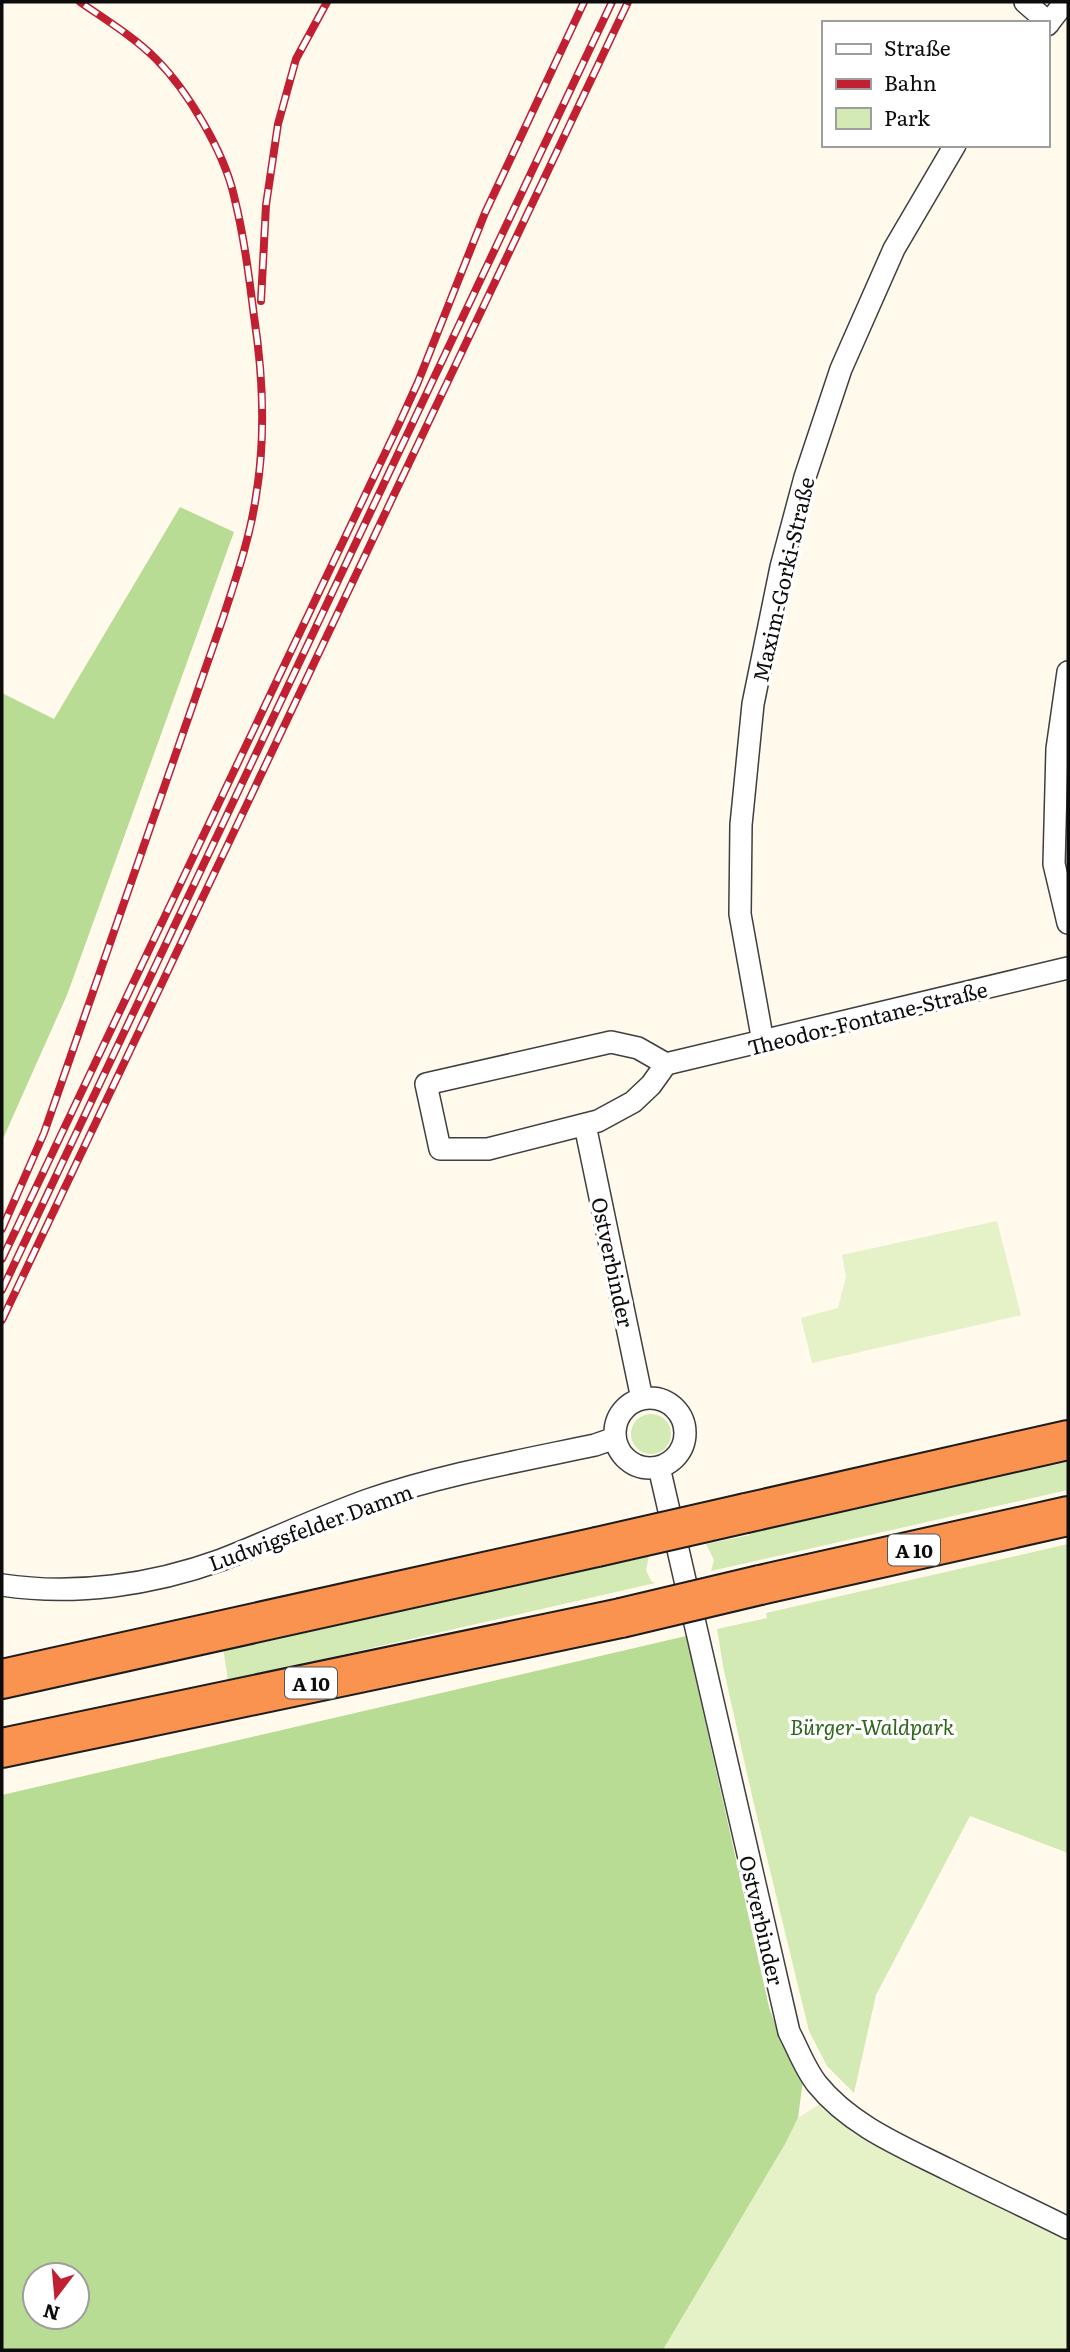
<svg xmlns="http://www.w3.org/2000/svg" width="1070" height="2352" viewBox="0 0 1070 2352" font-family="Literata,serif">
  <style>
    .green { fill: #d3eab4 }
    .forest { fill: #b8dc93; fill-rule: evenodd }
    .pitch { fill: #e5f1c6 }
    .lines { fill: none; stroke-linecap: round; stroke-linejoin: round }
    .minor-casing { stroke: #3f3f3f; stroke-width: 24 }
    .motorway-casing { stroke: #1d1d1d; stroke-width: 42 }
    .minor { stroke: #fff; stroke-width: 21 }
    .motorway { stroke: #f9934f; stroke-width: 38 }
    .rail-casing { stroke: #c02031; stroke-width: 8 }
    .rail { stroke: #fff; stroke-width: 5; stroke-dasharray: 16; stroke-linecap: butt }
    .motorway-bridge-casing { stroke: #1d1d1d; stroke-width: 42; stroke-linecap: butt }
    .motorway-bridge { stroke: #f9934f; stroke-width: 38 }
    .labels { text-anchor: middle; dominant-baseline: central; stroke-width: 7; stroke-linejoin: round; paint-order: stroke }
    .shield { fill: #fff; stroke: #555; stroke-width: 2 }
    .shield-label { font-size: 19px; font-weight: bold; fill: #0c0c0c }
    .street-label { font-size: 21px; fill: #0c0c0c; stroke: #fff }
    .park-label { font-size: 21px; font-style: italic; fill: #2f661b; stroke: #fff }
  </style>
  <rect width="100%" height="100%" fill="#fffaec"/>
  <path class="green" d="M631 1434a20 20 0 1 1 40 0a20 20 0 1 1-40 0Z
    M1068,1457v33l-357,81 3,-11 -8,-16 44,-9 -1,-5z
    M1068,1544v309l-98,-37 -94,179 -22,98 -27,-27 -18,-35 -56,-231 -29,-129 -7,-42 50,-11 -1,-5z
    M649,1556l-3,14 5,11 4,2 -427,98 -5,-34 377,-84 1,4z"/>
  <path class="forest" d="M180,507l54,25 -167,463 -65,146v-448l52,26z
    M686,1636l83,371 11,31 23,42 -5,38 -12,26 -123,206h-661v-555zM35,2275h42v42h-42z"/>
  <path class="pitch" d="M997,1221l24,94 -209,48 -11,-45 37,-10 8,-31 -4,-22z
    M820,2104l32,28 69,37 147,70v111h-405l122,-206 13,-26z"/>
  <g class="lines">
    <defs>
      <path id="minor" d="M1025,2l24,21
        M1047,25l18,-23
        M1068,672l-11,77 -3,115 14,59
        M611,1042l27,6 28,16 -15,21 -18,17 -35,19 -110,28h-48l-14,-65z
        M763,1042l-23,-128 1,-89 12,-121 28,-137 24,-90 36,-108 53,-120 61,-104
        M666,1064l402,-96
        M585,1125l57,274
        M615 1433a35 35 0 1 1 70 0a35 35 0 1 1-70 0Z
        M659,1467l130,565c9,17 16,37 28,52 33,41 84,62 130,85 40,20 81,39 121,59
        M2,1585c73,11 150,0 219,-25 49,-19 97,-42 147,-60 73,-25 151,-39 227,-55l20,-7"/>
      <path id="motorway" d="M746,1513l322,-73
        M760,1585l308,-69
        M2,1679l595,-132
        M2,1748l619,-130"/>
    </defs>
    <use href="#minor" class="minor-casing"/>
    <use href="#motorway" class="motorway-casing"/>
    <use href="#minor" class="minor"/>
    <use href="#motorway" class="motorway"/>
    <defs>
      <path id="rail" d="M261,301l5,-96 12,-81 18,-65 31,-57
        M2,1229l42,-96 179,-515c13,-40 27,-80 33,-122 10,-60 7,-121 -2,-180 -5,-40 -10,-80 -20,-120 -10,-44 -46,-105 -78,-137 -22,-22 -50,-39 -76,-57
        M2,1259l396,-833 20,-44 67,-169 99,-211
        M2,1290l610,-1288
        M2,1320l626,-1318"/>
    </defs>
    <use href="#rail" class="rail-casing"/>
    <use href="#rail" class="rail"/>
    <defs>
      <path id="motorway-bridge" d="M597,1547l149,-34
        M621,1618l139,-33"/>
    </defs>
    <use href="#motorway-bridge" class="motorway-bridge-casing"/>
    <use href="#motorway-bridge" class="motorway-bridge"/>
  </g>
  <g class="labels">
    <g class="shield">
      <rect x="888" y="1534.5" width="52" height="31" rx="5"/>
      <rect x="285" y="1667.5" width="52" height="31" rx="5"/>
    </g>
    <g class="shield-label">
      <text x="914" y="1550">A 10</text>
      <text x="311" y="1683">A 10</text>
    </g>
    <g class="street-label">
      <text transform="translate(782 579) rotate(-77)">Maxim-Gorki-Straße</text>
      <text transform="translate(867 1017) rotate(-14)">Theodor-Fontane-Straße</text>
      <text transform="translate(614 1262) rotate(78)">Ostverbinder</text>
      <text transform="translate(310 1526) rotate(-20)">Ludwigsfelder Damm</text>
      <text transform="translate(763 1920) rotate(77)">Ostverbinder</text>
    </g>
    <g class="park-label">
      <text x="872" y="1725">Bürger-Waldpark</text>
    </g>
  </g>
  <rect width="1070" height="2352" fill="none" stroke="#0c0c0c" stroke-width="7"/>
  <rect x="822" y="21" width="228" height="126" fill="#ffffff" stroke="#9e9e9e" stroke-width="2"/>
  <rect x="836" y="44" width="35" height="10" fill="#ffffff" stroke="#9e9e9e" stroke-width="2"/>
  <text x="884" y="56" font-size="21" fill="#0c0c0c">Straße</text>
  <rect x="836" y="79" width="35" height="10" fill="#c02031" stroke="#9e9e9e" stroke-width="2"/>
  <text x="884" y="91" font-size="21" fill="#0c0c0c">Bahn</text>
  <rect x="836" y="108" width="35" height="21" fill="#d3eab4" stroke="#9e9e9e" stroke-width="2"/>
  <text x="884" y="126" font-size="21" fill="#0c0c0c">Park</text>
  <g transform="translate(56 2296) rotate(196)"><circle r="33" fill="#ffffff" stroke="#9e9e9e" stroke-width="2"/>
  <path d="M0-5L12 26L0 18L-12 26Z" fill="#c02031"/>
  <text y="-10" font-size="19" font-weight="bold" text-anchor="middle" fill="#0c0c0c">N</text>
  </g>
</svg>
